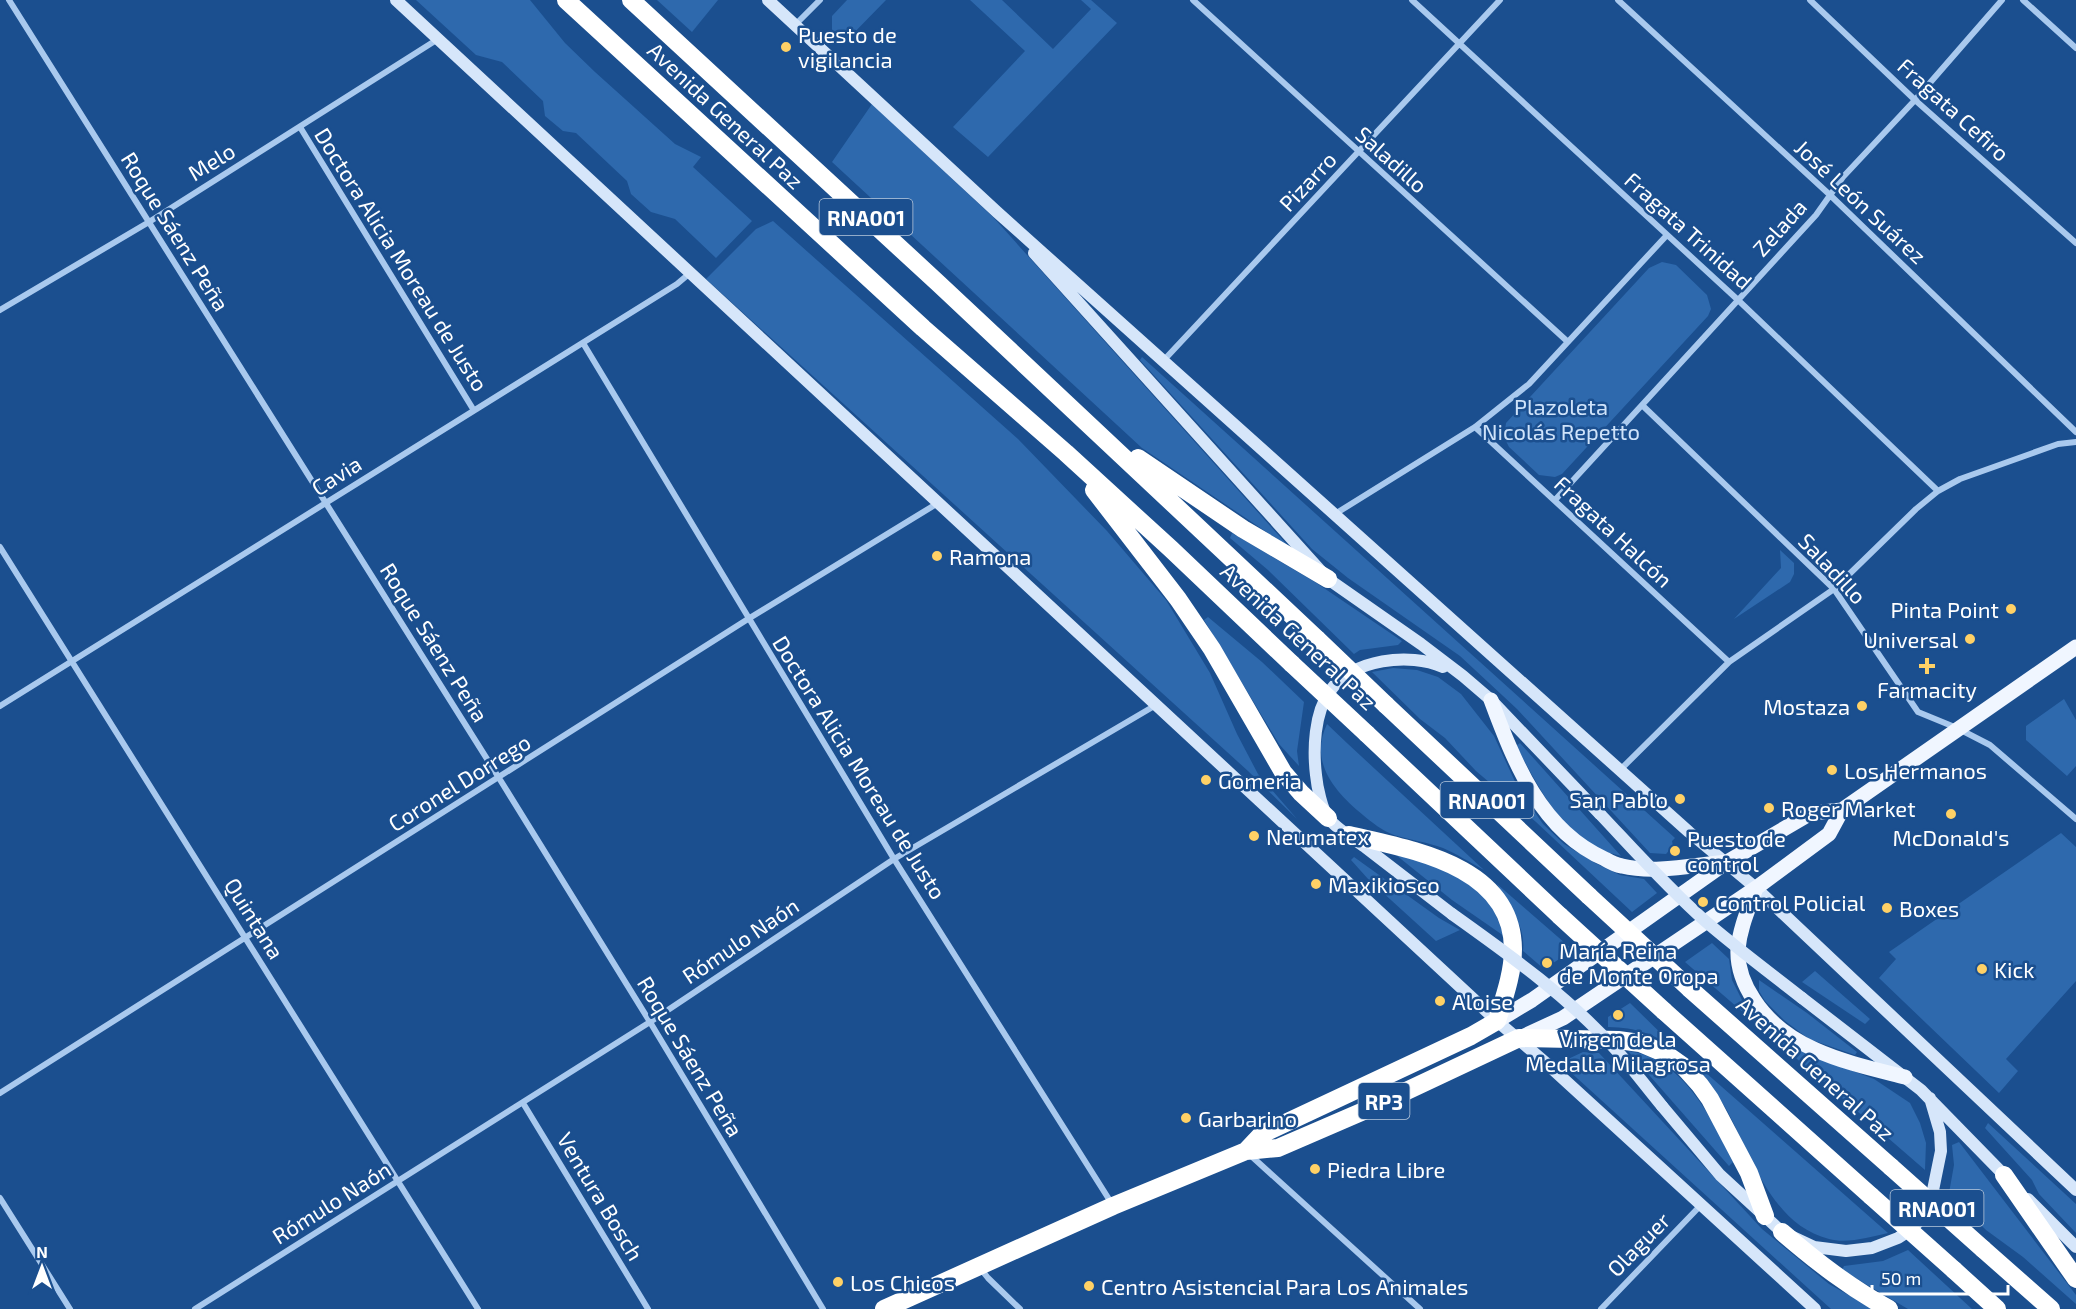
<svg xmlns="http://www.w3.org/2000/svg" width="2076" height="1309" viewBox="0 0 2076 1309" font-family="'Exo 2',sans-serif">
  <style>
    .green { fill: #2e69ad }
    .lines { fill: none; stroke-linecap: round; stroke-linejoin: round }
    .street { stroke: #a9c9ee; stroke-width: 6 }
    .secondary { stroke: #d6e6fa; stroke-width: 12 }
    .primary { stroke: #f0f6ff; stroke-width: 15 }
    .highway { stroke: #fff; stroke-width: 18 }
    .secondary-bridge { stroke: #d6e6fa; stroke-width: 12 }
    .highway-bridge { stroke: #fff; stroke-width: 18 }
    .poi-dot { fill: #ffd166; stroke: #1b4f8f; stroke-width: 2 }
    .labels { text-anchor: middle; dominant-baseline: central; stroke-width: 5; stroke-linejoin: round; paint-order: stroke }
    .shield { fill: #1b4f8f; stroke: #bbcadd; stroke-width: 1.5 }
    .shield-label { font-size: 21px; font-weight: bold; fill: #fff }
    .poi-label { font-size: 22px; fill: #fff; stroke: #1b4f8f; text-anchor: start }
    .street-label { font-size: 22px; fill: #fff; stroke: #1b4f8f }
    .park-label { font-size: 22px; fill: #cfe3fa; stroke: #1b4f8f }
  </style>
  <rect width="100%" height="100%" fill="#1b4f8f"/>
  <path class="green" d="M416,0h114l35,43 30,29 80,72 26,13 -8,10 59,54 -36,37 -41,-39 -24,-7 -20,-18 -4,-13 -51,-48 -13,-2 -18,-15 -2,-15 -41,-39 -26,-7z
    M657,0h61l-26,32z
    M847,0h39l-41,42 -13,-11v-15z
    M970,0h32l51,49 38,-40 -10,-9h10l26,23 -129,134 -35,-30 72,-76z
    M872,104l121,113 297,331 -148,-100 -310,-286z
    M773,221l245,218 89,92 59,69 44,73 27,61 21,40 39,45 -49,-48 -542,-492 50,-50z
    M1662,262l14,3 31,30 4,14 -3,7 -146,158 -7,3 -16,-2 -30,-28 -5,-10 2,-14 143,-155z
    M1142,357l533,481 -3,3 1,5 -7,8 -16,-1 -133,-144 -57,-53 -112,-78 -36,-29 -172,-189z
    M1232,533l83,49 87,59 -4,4 -38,5 -6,4 -86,-84 -38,-32z
    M1780,550l14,13v11l-4,8 -56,37 47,-51z
    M1208,617l54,45 42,40 -7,49 2,15 -20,-22 -75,-124z
    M1393,668l24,2 21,7 23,17 33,42 24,52 25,36 21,20 31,19 25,12 24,4 13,14 -25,19 -96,-90 -60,-51 -31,-33 -25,-19 -48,-47z
    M2064,699l12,21v46l-9,10 -41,-36v-14z
    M1327,724l21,20 136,126c-13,-7 -27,-16 -41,-22 -16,-6 -33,-8 -49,-13 -11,-4 -23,-13 -31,-20 -29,-24 -54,-53 -36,-91z
    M1520,743l101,113c-7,-2 -15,-4 -22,-7 -41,-19 -62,-66 -83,-103z
    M2061,833l15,14v134l-70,78 12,12 -19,22 -120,-115 17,-19 -7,-7z
    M1391,851c34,12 80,21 100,55 6,9 9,20 13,30l-52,-36z
    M1354,857l85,61 21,12 -24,11 -67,-61 -18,-20z
    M1497,884l76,66 -29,19 -21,-18c3,-25 -14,-46 -26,-67z
    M1712,943l17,16 3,21 13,26 22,23 26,19 81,31 36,24 10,20 6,20 -1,27 -240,-208z
    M1815,971l55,48 -5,5 -63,-42z
    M1759,980l48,33 50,39 -2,3 -46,-16 -24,-18 -20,-20 -6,-10z
    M1630,1003l47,46c-26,-16 -39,-21 -69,-22v-10z
    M1628,1051c56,8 83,66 105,111l-4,4z
    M1583,1052l16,1 163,176 67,55 44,25h-42l-264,-240 1,-10z
    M1697,1065l191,168c-18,4 -41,11 -59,6 -59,-15 -78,-86 -104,-132 -9,-14 -19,-28 -28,-42z
    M1988,1123l88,81v29l-37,-39 -7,-14 -47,-52z
    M1959,1142l117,153v9l-53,-47 -37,-27 -37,-37 5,-28 -2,-20z
    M1908,1250l64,59h-64l-66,-39 2,-4 39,-5z"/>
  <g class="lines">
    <path class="street" d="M9,0l490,778 151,244 173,287
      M1193,0l375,342
      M1412,0l326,300 200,191
      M1618,0l212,195 246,237
      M1810,0l105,100 161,143
      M2023,0l53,48
      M795,25l25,-25
      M300,127l173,282
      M0,310l149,-88 289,-183
      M583,343l311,516 218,345
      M1164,360l336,-360
      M1642,405l192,184 84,123 39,16 33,17 86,74
      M1475,427l254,235
      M1555,500l261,-285 27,-38 72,-77 87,-100
      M1335,514l140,-87 54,-43 138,-149
      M0,547l478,762
      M0,706l677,-422 13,-11
      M1620,770l109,-108 105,-73 82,-80 22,-18 22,-12 98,-35 18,-2
      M0,1093l748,-474 190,-116
      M523,1103l125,206
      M1249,1154l171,155
      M0,1198l70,111
      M980,1268l8,10 32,31
      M195,1309l455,-287 244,-163 262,-154
      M1601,1309l100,-104"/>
    <path class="secondary" d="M396,0l1101,1021 49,42 269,246
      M768,0l229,212 692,620 67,56 320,302
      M1034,253l294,326 93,65 42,32 28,24 109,114
      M1443,667c-33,-15 -91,-8 -113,24 -16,22 -17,59 -14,84 1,11 6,36 13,44 9,11 25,20 36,28 29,22 58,45 87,67
      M1802,998l119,92 88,90
      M1662,1106l58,69 62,57 32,15 32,4 26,-3 26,-10 14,-9 11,-13 9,-21 9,-44 -1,-19 -10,-34
      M2028,1199l48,48"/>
    <path class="primary" d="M1491,700c23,62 50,131 114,159 5,3 11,6 17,7 33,8 71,-1 105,-4
      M1756,888c-7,20 -16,39 -18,61 -1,19 6,36 16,51 33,51 96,63 151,77
      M1497,1021l35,-21 195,-138 84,-49 31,-3
      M1520,1038l43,-20 193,-130 73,-54 13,-24 234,-163"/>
    <path class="highway" d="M566,0l357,328 143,125 105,96 121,115
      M631,0l308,284 378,355
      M1138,458l105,71 85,50
      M1094,490l84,109 34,50 71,123 18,21 27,25
      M1386,705l203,191
      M1367,734l193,182
      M1690,989l201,178
      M1664,1011l207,185
      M1246,1151l16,-17 209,-98 26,-15c7,-23 16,-48 16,-72 -1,-84 -101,-99 -164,-114
      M2004,1175l72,104
      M1782,1232c35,30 67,55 107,77
      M1983,1249l68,60
      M1954,1270l43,39
      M884,1309l229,-103 133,-55 32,-3 88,-38 153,-72 99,2 22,3 26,11 17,12 17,19 10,14 39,74 16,43"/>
    <path class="secondary-bridge" d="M1600,814c34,36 67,73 104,106 31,27 65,52 98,78
      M1452,914c59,42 118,84 166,138 15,17 29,36 44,54"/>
    <path class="highway-bridge" d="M1317,639l69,66
      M1292,664l75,70
      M1589,896l101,93
      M1560,916l104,95
      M1891,1167l92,82
      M1871,1196l83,74"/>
  </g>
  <g class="poi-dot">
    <circle cx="786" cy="47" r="6"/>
    <circle cx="937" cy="556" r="6"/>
    <circle cx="2011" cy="609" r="6"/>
    <circle cx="1970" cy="639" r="6"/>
    <path d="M1924 657h6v6h6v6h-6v6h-6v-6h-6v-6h6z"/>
    <circle cx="1862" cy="706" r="6"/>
    <circle cx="1832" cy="770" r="6"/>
    <circle cx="1206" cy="780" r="6"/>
    <circle cx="1680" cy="799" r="6"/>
    <circle cx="1769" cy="808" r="6"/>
    <circle cx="1951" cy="814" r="6"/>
    <circle cx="1254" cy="836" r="6"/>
    <circle cx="1675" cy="851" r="6"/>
    <circle cx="1316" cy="884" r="6"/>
    <circle cx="1703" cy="902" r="6"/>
    <circle cx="1887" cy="908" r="6"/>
    <circle cx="1547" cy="963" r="6"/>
    <circle cx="1982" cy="969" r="6"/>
    <circle cx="1440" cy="1001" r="6"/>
    <circle cx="1618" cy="1015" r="6"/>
    <circle cx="1186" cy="1118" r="6"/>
    <circle cx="1315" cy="1169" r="6"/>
    <circle cx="838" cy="1282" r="6"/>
    <circle cx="1089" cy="1286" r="6"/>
  </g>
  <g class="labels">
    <g class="shield">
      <rect x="819.5" y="199" width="93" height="36" rx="4.5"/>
      <rect x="1440.5" y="782" width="93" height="36" rx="4.5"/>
      <rect x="1358.5" y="1083" width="51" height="36" rx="4.5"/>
      <rect x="1890.5" y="1190" width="93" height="36" rx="4.5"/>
    </g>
    <g class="shield-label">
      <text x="866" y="217">RNA001</text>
      <text x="1487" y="800">RNA001</text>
      <text x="1384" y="1101">RP3</text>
      <text x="1937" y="1208">RNA001</text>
    </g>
    <g class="poi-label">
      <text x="798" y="34">Puesto de<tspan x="798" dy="25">vigilancia</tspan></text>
      <text x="949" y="556">Ramona</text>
      <text x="1999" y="609" text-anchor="end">Pinta Point</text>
      <text x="1958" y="639" text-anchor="end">Universal</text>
      <text x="1927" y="689" text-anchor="middle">Farmacity</text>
      <text x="1850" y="706" text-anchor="end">Mostaza</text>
      <text x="1844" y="770">Los Hermanos</text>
      <text x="1218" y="780">Gomeria</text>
      <text x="1668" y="799" text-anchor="end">San Pablo</text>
      <text x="1781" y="808">Roger Market</text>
      <text x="1266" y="836">Neumatex</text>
      <text x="1951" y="837" text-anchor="middle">McDonald's</text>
      <text x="1687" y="838">Puesto de<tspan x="1687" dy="25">control</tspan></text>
      <text x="1328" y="884">Maxikiosco</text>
      <text x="1715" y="902">Control Policial</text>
      <text x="1899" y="908">Boxes</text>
      <text x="1559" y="950">María Reina<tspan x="1559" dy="25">de Monte Oropa</tspan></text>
      <text x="1994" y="969">Kick</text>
      <text x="1452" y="1001">Aloise</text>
      <text x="1618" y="1038" text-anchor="middle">Virgen de la<tspan x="1618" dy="25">Medalla Milagrosa</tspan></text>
      <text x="1198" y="1118">Garbarino</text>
      <text x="1327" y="1169">Piedra Libre</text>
      <text x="850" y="1282">Los Chicos</text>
      <text x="1101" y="1286">Centro Asistencial Para Los Animales</text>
    </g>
    <g class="street-label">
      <text transform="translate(1954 109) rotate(42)">Fragata Cefiro</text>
      <text transform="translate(726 115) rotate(43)">Avenida General Paz</text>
      <text transform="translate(1392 159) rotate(42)">Saladillo</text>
      <text transform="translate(211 161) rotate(-32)">Melo</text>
      <text transform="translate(1307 181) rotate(-47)">Pizarro</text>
      <text transform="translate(1861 201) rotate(43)">José León Suárez</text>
      <text transform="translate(1779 227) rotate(-48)">Zelada</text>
      <text transform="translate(1689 230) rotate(42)">Fragata Trinidad</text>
      <text transform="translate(176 231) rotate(58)">Roque Sáenz Peña</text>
      <text transform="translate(402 259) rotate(58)">Doctora Alicia Moreau de Justo</text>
      <text transform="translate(336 475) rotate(-32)">Cavia</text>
      <text transform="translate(1614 531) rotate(43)">Fragata Halcón</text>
      <text transform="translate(1833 568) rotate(47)">Saladillo</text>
      <text transform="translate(1299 636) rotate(43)">Avenida General Paz</text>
      <text transform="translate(435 642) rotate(58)">Roque Sáenz Peña</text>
      <text transform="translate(860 767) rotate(58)">Doctora Alicia Moreau de Justo</text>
      <text transform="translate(459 782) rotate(-32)">Coronel Dorrego</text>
      <text transform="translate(255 918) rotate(58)">Quintana</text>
      <text transform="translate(740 940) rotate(-34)">Rómulo Naón</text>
      <text transform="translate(691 1056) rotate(59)">Roque Sáenz Peña</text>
      <text transform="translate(1816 1068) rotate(42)">Avenida General Paz</text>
      <text transform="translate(601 1196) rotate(59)">Ventura Bosch</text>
      <text transform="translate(331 1202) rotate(-32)">Rómulo Naón</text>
      <text transform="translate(1638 1244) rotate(-46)">Olaguer</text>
    </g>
    <g class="park-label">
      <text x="1561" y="406">Plazoleta<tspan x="1561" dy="25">Nicolás Repetto</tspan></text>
    </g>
  </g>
  <g transform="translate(42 1267)" stroke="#1b4f8f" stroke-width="4.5" paint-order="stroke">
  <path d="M0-4.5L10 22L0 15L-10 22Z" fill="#ffffff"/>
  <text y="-9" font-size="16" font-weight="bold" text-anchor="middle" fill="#ffffff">N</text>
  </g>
  <path d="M1872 1285v9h136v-9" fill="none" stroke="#ffffff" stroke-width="3"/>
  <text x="1881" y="1285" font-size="18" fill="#ffffff" stroke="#1b4f8f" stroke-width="4.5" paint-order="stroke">50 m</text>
</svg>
